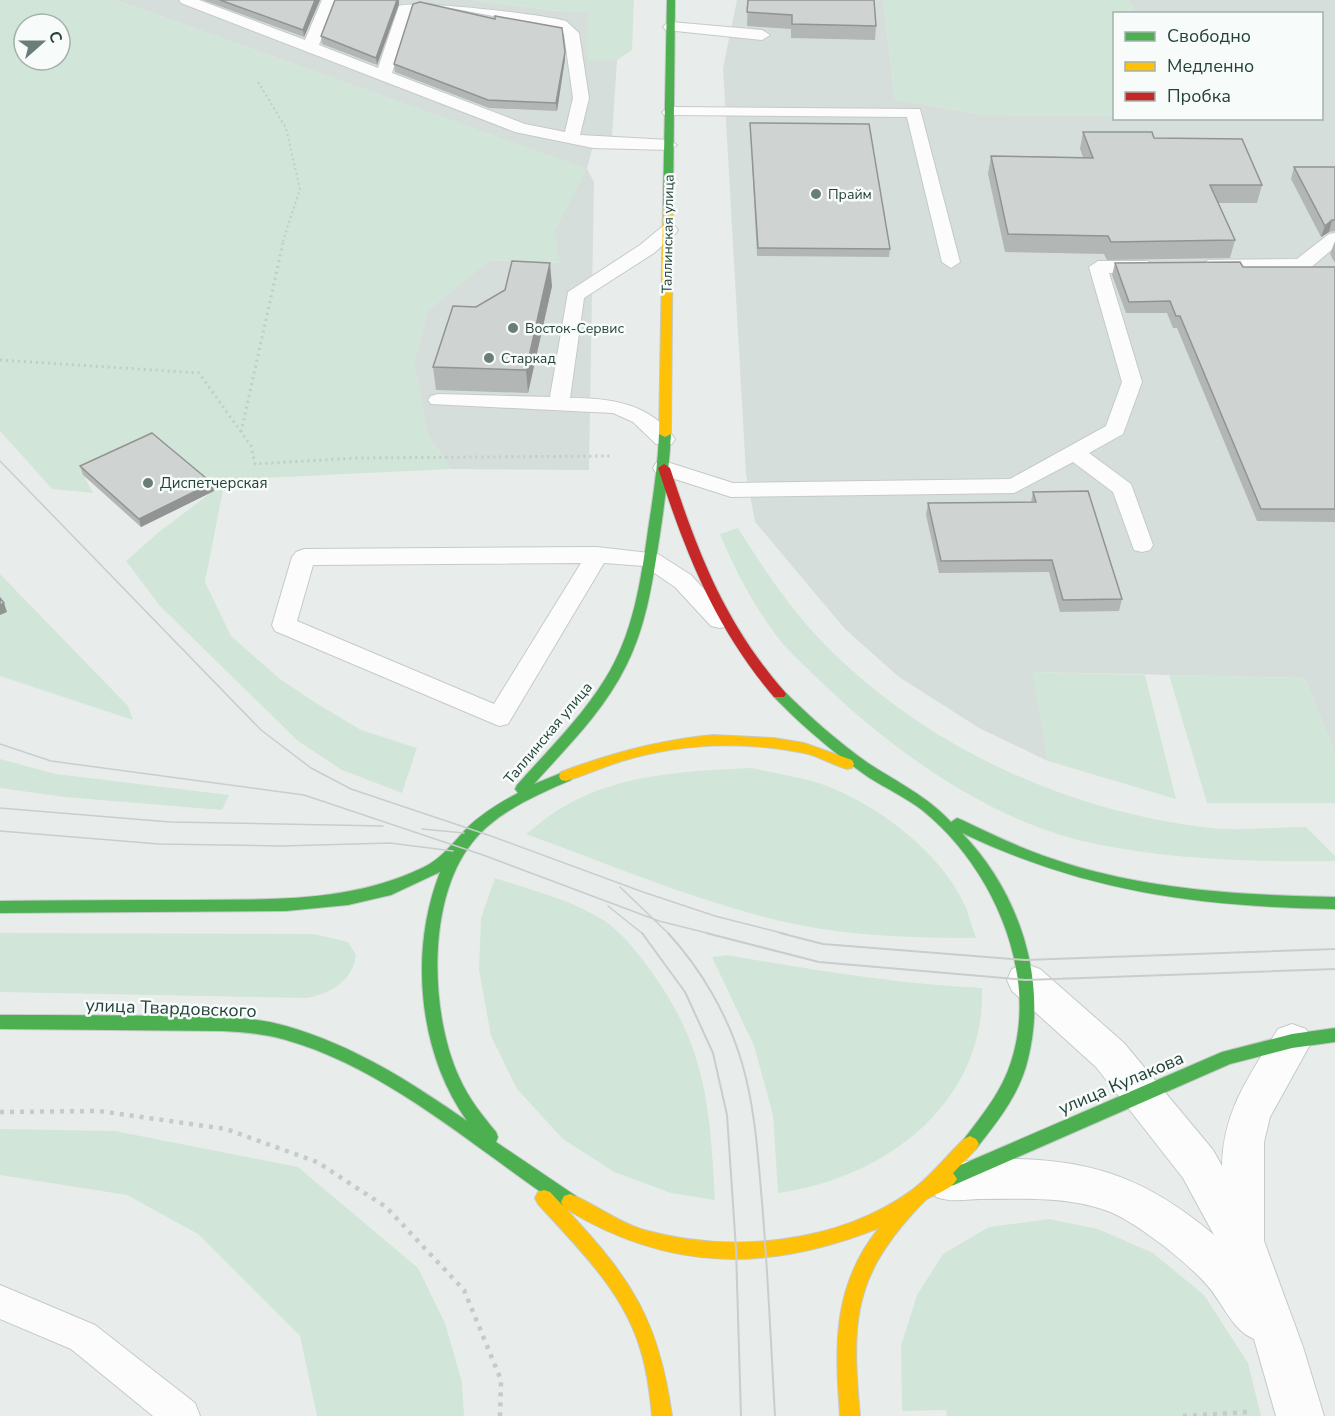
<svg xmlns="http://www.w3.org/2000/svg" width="1335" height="1416" viewBox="0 0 1335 1416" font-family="'Nunito Sans',sans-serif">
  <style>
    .built { fill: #d6dedb }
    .green { fill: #d1e6d8; fill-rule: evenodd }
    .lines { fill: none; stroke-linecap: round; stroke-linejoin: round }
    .lane-casing { stroke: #c5cac8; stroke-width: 2 }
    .street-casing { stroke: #c5cac8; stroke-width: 2 }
    .fast-casing { stroke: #c3cbc8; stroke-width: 2 }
    .slow-casing { stroke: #c3cbc8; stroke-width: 2 }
    .jam-casing { stroke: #c3cbc8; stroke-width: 2 }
    .path-far2 { stroke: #c3ccca; stroke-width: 2; stroke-dasharray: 2 3; stroke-linecap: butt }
    .path-far1 { stroke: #c3ccca; stroke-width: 3; stroke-dasharray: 2 4; stroke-linecap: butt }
    .path { stroke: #c3ccca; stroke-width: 4.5; stroke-dasharray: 4 6; stroke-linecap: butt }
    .lane { fill: #fcfcfc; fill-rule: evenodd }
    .street { fill: #fcfcfc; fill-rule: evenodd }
    .fast { fill: #4caf50; fill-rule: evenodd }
    .slow { fill: #ffc107; fill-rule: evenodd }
    .jam { fill: #c62828; fill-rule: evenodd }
    .tram-far1 { stroke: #c9cdcc; stroke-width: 1.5 }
    .tram { stroke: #c9cdcc; stroke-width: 2 }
    .wall { fill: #b2b6b5 }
    .shaded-wall { fill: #919493 }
    .building { fill: #cfd4d2; stroke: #919493; stroke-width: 1.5 }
    .poi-dot { fill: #697e78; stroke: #f7fbf9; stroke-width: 2 }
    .labels { text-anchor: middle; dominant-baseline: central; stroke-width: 5; stroke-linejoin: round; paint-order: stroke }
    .far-poi-label { font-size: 14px; fill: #24423a; stroke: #f7fbf9; text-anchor: start }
    .far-street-label { font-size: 14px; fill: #24423a; stroke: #f7fbf9 }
    .poi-label { font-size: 15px; fill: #24423a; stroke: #f7fbf9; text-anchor: start }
    .street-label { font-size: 15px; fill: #24423a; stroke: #f7fbf9 }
    .near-street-label { font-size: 18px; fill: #24423a; stroke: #f7fbf9 }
  </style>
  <rect width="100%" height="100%" fill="#e8edeb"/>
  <path class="built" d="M115,0h357l86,11 30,1v48h29l-5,76 -17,2 -8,31 7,13 -5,288 -138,-1 -24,-35 -13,-72 14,-52 61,-50 70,3 -5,-32 32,-62z
    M737,0h146l12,99 86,16 133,1v2h208v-104l-187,-1 -6,-13h206v753l-30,-75 -272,-6 15,89 -69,-33 -80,-51 -54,-48 -90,-107 -9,-48 -23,-406z"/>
  <path class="green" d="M0,0h115l472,169 -33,62 6,32 -71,-3 -61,50 -14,52 13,72 24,35 -226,11 -20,102 26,54 49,43 36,24 45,27 56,18 -15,45 -60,-23 -44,-29 -138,-135 -34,-45 33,-29 54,-41 -130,-17 10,19 -41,-4 -52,-58zM24,24h36v36h-36z
    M472,0h162l-2,50 -15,10 -29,1v-49l-30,-1z
    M883,0h246l6,13 -21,1v102l-133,-1 -86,-16z
    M738,528c23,37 48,74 77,106 99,107 244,175 387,193 33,5 70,0 104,0l29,29v5c-84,1 -166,-1 -248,-19 -100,-22 -201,-96 -272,-166 -11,-11 -23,-21 -32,-32 -27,-34 -47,-71 -63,-110z
    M0,574l128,132 5,14 -133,-44z
    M1032,672l113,3 31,124 -128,-38z
    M1169,675l136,3 30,75v50h-128z
    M0,759l56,15 173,21 -7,15 -158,-13 -64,-9z
    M752,768c21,5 43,8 63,14 56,17 128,70 151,126 4,10 6,20 10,30 -67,0 -135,-2 -200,-18 -85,-21 -168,-56 -250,-86 12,-9 24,-20 37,-27 57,-34 126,-36 189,-39z
    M495,878c36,12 78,22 110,43 18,13 34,33 46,50 56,77 59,138 64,229l-44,-7 -57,-21 -51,-33 -46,-50 -26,-53 -12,-66 2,-52z
    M0,933l314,1 34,8 8,13c-4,27 -25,38 -49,43l-307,-6z
    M727,955c85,15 169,29 255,33 4,116 -99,191 -204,205l-5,-78 -19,-69 -42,-89z
    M0,1129l115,2 183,36 120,101 27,55 17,59 2,34h-147l-17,-80 -102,-102 -71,-39 -127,-20z
    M1049,1219l49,10 55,24 51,42 44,68 13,53h-314l-1,-6 -44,1 -1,-65 16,-51 26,-41 46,-27z"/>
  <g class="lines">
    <defs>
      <path id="lane" d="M179,0h20l106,40 17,-40h14l-17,45 59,23 21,-62c16,-6 141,8 167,15l13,12 10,65 -9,37 89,5 8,5 -8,5 -76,-2 -78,-16 -334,-129zM430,4l126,24 8,6 9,64 -8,34 -40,-8 -133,-51 20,-64z
        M671,22l91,8 8,5 -8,5 -96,-10 -3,-3 3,-3z
        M670,107l250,2 40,153 -9,6 -9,-6 -35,-145 -243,-2 -2,-3z
        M669,225l6,1 3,4 -3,4 -21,19 -70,45 -14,100c40,0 80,5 105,41l-3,5h-16l-23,-22 -20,-9 -182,-9 -3,-4 3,-4 7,-2 112,3 18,-105 72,-47 23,-19z
        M1335,233v14l-26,22 -7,2 -94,1 -9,-6 9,-6 89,-1 32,-25z
        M1098,261h50l9,6 -9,6h-39l33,109 -19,52 -34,19 42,31 22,61 -3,5 -8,2 -8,-2 -21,-58 -40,-30 -59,31 -283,4 -75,-24 -3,-5 3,-5 8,-2 69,22 277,-4 96,-53 16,-44 -33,-115z
        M597,547l61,7 33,21 41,45 -3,6 -9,2 -9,-2 -36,-39 -31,-21 -40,-3 -96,161 -9,2 -224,-95 -3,-6 20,-68 4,-5 8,-3zM581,563l-87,141 -197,-83 16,-56z
        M0,1285l95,40 100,78 5,13h-47l-82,-67 -71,-30z"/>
      <path id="street" d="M1026,964l14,5 84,74 89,107 9,16c1,-56 28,-91 56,-137l14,-5 14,5 6,12 -42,76 -6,25v99l39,106 21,69h-48l-22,-77c-22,-9 -31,-36 -47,-54 -20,-23 -71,-63 -99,-74 -41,-15 -85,-12 -127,-12 -18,0 -28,4 -45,-2l-6,-14 6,-14c24,-9 47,-10 72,-10 85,0 141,21 206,76l-31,-57 -87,-111 -84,-76 -5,-11 5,-11z"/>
      <path id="fast" d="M667,0h8l-2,206 -5,3 -5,-3z
        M665,431l6,3c-2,34 -6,67 -11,100 -7,44 -13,91 -34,132 -22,45 -59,81 -92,118l32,-13 5,1 2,4 -2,4c-34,15 -75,32 -99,63 -46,57 -42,173 -12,236 9,20 22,36 36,53l2,5 -2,5 80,54 3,6 -3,6 -6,2 -6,-2c-87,-58 -176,-139 -278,-168 -21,-6 -42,-8 -64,-9l-222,-2v-14c56,0 112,0 169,1 39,1 79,-1 117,10 67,19 125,56 181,95 -49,-69 -58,-170 -27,-249l-49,23 -43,10 -62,6 -286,2v-12c64,-1 127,-1 191,-1 79,-1 158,3 231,-32 20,-9 32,-27 47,-42 14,-13 32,-24 49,-33l-3,-4 2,-4c30,-34 64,-67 88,-106 28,-44 36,-98 43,-149 5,-32 10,-64 11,-96z
        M779,689l5,2c26,26 54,51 84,72 29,19 59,33 83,59l6,-4 5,2c29,14 58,28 88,38 92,32 189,37 285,39v12c-135,-2 -250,-17 -373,-76 57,59 86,146 66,226 -8,35 -31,63 -52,90l-6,3 -6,-3 -3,-5 3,-5c19,-25 38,-48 47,-77 29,-89 -19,-196 -89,-252 -17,-13 -37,-22 -54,-33 -34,-24 -65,-50 -94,-80l-2,-3 2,-3z
        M1335,1028v14l-43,6 -62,16 -276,121 -6,2 -6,-2 -3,-6 3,-6 280,-121 70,-18z"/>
      <path id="slow" d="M668,203l5,3 -2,228 -6,3 -6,-3 4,-228z
        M713,735l61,3 30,5 48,17 2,4 -2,4 -5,1c-15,-4 -28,-13 -43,-16 -60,-12 -123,-10 -182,8 -19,6 -37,14 -56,20l-5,-1 -2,-4 2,-4c50,-19 99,-32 152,-37z
        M970,1136l6,3 3,5 -3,5 -23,24 4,6c-5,10 -20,14 -30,20 -5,4 -9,9 -13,13 -63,69 -62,115 -54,204h-20c-5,-70 -8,-130 39,-188 -111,44 -210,44 -313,-19 65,69 93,111 106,207h-20c-2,-23 -5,-46 -12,-68 -17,-57 -63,-101 -102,-144l-3,-6 3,-6 6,-2 6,2 13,14 -2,-4 3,-6 6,-2c26,10 47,28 74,36 86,24 194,14 268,-40 19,-14 35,-35 52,-51z"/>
      <path id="jam" d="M664,464l6,4c28,85 54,154 114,223l2,3 -2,3h-10c-59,-69 -88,-143 -116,-229z"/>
    </defs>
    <use href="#lane" class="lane-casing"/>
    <use href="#street" class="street-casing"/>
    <use href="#fast" class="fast-casing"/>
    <use href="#slow" class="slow-casing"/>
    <use href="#jam" class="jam-casing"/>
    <path class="path-far2" d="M258,82l28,46 14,61 -18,55"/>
    <path class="path-far1" d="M0,360l199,13 52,73 4,18 101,-6 255,-2
      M241,432l42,-189"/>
    <path class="path" d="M0,1112l99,-1 127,18 91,33 69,45 78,83 37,90 -1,36
      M1183,1416l65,-4"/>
    <use href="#lane" class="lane"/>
    <use href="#street" class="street"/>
    <use href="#fast" class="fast"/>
    <use href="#slow" class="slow"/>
    <use href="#jam" class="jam"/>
    <path class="tram-far1" d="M0,461l261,269 50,38 40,21 140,47 152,56 72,24 71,18
      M0,744l51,17 253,34 179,60 176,66 52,13
      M0,808l170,14 213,4
      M422,829l42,4
      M0,831l159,13 122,2 109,-3 63,8
      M620,887l49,47
      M608,906l35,28"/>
    <path class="tram" d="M642,933l43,59 28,61 14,62 9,134 5,167
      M668,933c33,36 60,82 74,130 13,44 16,93 20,139 6,71 9,143 13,214
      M706,933l113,29 207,18 309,-11
      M780,933l43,11 202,16 310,-11"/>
  </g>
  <path class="wall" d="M203,0h117l-16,37z
    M335,0h64v4l-22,61 -55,-21 -1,-8z
    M748,0l128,26 -1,14 -84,-2v-9l-44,-3z
    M565,59l-8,52 -68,-3 -94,-36 -1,-8z
    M750,123l140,126 -1,8 -132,-1z
    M1083,132l71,6 108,47 -5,18h-39l17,37 -5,18 -123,2 -3,-6 -99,-2 -17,-78 3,-18 92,1 -3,-8z
    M1294,167h41v64l-6,1 -8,5 -30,-58z
    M1335,241v22l-5,-9z
    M1115,263l128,4h92v255l-78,-1 -80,-193h-4l-6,-15h-41l-14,-38z
    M552,286l-24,107 -92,-3 -3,-23 43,-60z
    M80,466l134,25 -73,36 -58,-52z
    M1033,492l89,107 -3,12 -59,1 -11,-40 -110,1 -13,-58 2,-12 103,-1z"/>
  <path class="shaded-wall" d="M315,0h5l-16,37 -1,-7z
    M397,0h2v4l-22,61 -1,-7z
    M565,52v7l-8,52 -1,-8z
    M1332,220l-3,12 -8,5 4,-11z
    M550,263l2,23 -24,107 -2,-23z
    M212,483l2,8 -73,36 -2,-8z
    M4,603l3,9 -7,3v-10z"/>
  <path class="building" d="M220,0h95l-12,30z
    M335,0h62l-21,58 -55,-22z
    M748,0h126l2,26 -84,-2v-9l-45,-3z
    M420,2l75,17v-3l67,12 3,24 -9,51 -68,-3 -94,-36 19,-60z
    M750,123l119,1 21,125 -132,-1z
    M1083,132h69l2,6 88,1 20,46h-52l25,55 -124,2 -3,-6 -100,-2 -17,-78 102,2z
    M1294,167h41v53h-3l-7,6z
    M512,261l38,2 -24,107 -93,-3 20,-61 23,1 29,-17z
    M1240,262l3,5h92v242h-74l-81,-193h-4l-6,-15 -41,1 -14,-39z
    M152,433l60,50 -73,36 -59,-53z
    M1088,491l34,108 -59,1 -11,-40 -111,1 -13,-58 108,-1 -3,-10z
    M0,598l4,5 -4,2z"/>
  <g class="poi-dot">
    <circle cx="816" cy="194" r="6"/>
    <circle cx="513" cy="328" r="6"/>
    <circle cx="489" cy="358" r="6"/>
    <circle cx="148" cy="483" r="6"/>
  </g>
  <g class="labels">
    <g class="far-poi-label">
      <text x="828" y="194">Прайм</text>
      <text x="525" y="328">Восток-Сервис</text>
      <text x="501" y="358">Старкад</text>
    </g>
    <g class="far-street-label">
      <text transform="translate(668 234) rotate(-89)">Таллинская улица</text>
    </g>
    <g class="poi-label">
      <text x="160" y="483">Диспетчерская</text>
    </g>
    <g class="street-label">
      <text transform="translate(548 733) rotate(-50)">Таллинская улица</text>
    </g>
    <g class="near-street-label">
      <text transform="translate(171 1008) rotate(2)">улица Твардовского</text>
      <text transform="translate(1121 1083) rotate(-23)">улица Кулакова</text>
    </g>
  </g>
  <rect x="1113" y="12" width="210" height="108" fill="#f7fbf9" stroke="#a3b1ad" stroke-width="1.5"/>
  <rect x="1125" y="32" width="30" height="9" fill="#4caf50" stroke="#a3b1ad" stroke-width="1.5"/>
  <text x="1167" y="42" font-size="18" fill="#24423a">Свободно</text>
  <rect x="1125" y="62" width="30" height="9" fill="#ffc107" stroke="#a3b1ad" stroke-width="1.5"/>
  <text x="1167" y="72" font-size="18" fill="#24423a">Медленно</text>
  <rect x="1125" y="92" width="30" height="9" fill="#c62828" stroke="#a3b1ad" stroke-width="1.5"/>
  <text x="1167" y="102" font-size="18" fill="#24423a">Пробка</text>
  <g transform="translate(42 42) rotate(69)"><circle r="28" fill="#f7fbf9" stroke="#a3b1ad" stroke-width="1.5"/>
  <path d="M0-4.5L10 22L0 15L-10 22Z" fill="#697e78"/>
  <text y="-9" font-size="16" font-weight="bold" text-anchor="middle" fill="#24423a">С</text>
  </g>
</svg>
